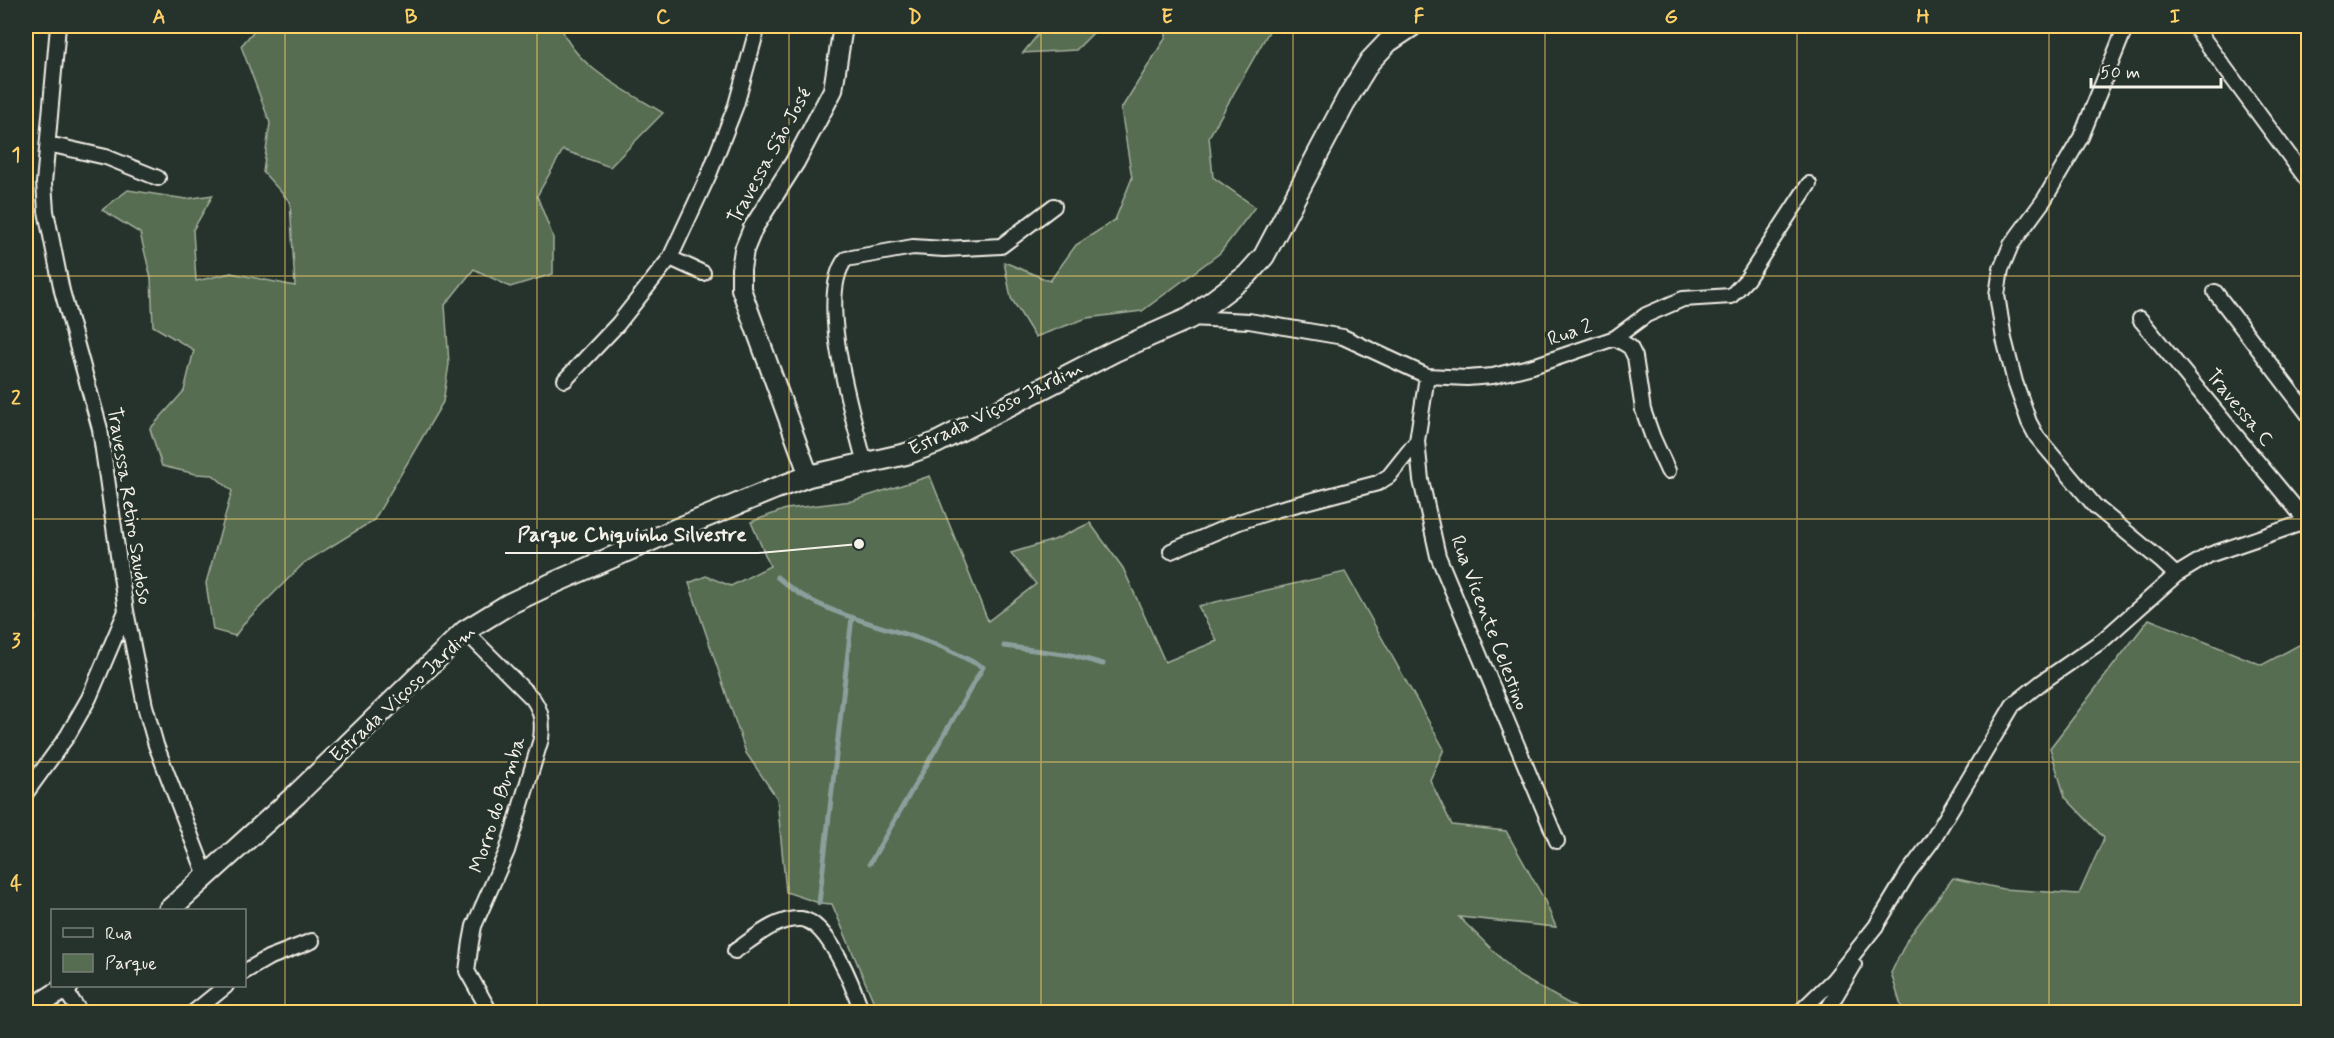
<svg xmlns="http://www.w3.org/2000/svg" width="2334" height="1038" viewBox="0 0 2334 1038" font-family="Mynerve,sans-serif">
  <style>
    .green { fill: #566d51; stroke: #a5af9c; stroke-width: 1.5 }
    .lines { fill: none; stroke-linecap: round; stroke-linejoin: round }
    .stream { stroke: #8b9f9c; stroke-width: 5 }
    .minor-casing { stroke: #f4f1e8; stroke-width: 18 }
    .tertiary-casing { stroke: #f4f1e8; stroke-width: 22 }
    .secondary-casing { stroke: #f4f1e8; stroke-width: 24 }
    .path { stroke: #f4f1e8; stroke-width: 3; stroke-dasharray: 6 4.5; stroke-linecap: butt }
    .minor { stroke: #26332d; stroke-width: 14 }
    .tertiary { stroke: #26332d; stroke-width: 18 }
    .secondary { stroke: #26332d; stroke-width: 20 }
    .grid { fill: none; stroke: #ffd166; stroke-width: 1.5; stroke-opacity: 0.55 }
    .labels { text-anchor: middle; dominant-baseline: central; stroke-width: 6; stroke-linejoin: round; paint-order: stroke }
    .street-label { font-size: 20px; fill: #f4f1e8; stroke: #26332d }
    .leader { fill: none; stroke: #f4f1e8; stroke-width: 2 }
    .callout-dot { fill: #f4f1e8; stroke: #26332d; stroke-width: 2 }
    .callout-label { font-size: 21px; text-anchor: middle; font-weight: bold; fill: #f4f1e8; stroke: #26332d; stroke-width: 6; stroke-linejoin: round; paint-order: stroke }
    .neatline { fill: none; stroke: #ffd166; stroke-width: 2 }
    .grid-label { font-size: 20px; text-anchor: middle; font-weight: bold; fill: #ffd166 }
  </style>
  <rect width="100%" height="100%" fill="#26332d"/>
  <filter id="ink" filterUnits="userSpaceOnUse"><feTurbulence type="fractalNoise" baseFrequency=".0167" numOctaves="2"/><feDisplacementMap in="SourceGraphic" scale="12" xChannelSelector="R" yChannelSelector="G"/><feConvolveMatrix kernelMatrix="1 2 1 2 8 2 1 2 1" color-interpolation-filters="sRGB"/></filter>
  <g filter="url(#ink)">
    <path class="green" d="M258,26h303c12,40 68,66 102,87l-53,54 -47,-17 -26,46 16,41v37l-43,13 -36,-18 -29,36 4,59 -6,38 -69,118 -70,43 -58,58 -11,15 -22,-6 -7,-47 26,-92 -19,-16 -17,-1 -34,-8 -12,-37 34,-38 10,-41 -41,-24 -2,-48 -11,-45 -38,-23 26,-20 58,9 27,-4 -20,35 3,51 35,-8 64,13 -5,-84 -27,-30 7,-49 -29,-77z
      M1045,26h55l-24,24 -53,3z
      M1166,26h106l-63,111 4,40 42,30 -35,46 -78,58 -55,7 -52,19 -24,-39 -7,-36 46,19 26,-36 39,-25 17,-42 -11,-69 45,-72z
      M930,476l58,145 48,-37 -25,-31 43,-13 36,-17 33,45 42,94 52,-21 -19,-35 147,-34 99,177 -14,31 22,45 54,6 38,68 12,28 -97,-10 60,59 65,36h-706l-46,-108 -13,-1 -33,-11 -9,-94 -31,-45 -57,-170 17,-7 25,10 39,-20 -19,-44 35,-13 66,-8z
      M26,518l10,101 -10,21z
      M2149,619l113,46 46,-25v372h-408l2,-3 -11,-36 17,-35 45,-60 50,11 76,5 25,-56 -39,-41 -15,-49z"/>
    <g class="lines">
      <path class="stream" d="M777,577c43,39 108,48 160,68 16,6 31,15 46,22l-113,196
        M1004,646l67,9 32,9
        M819,903l33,-286"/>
      <defs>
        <path id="minor" d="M58,26l-14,157 2,28 16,80 38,138 26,182 19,95 11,39 51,133
          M2126,26l-45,111 -37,63 -33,45 -10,24 -4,26 7,44 11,43 14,40 8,15 58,69 65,54 16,15
          M2194,26l114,155
          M48,144l58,13 52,21
          M670,258l33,15
          M2215,292l93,122
          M1190,318l59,3 94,16 84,39 40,2 26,-2 40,-10 82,-28 15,9 5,10 8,53 10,28 15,33
          M2140,319l167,203
          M1615,338l31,-23 37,-16 48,-3 16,-17 62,-95
          M1427,376l-10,65 4,39 17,76 119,285
          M565,380l53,-56 52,-66 40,-86 26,-67 22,-79
          M865,464c-11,-45 -50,-168 -19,-205l67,-12 31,2 57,-3 53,-40
          M1171,551l68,-29 36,-12 103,-27 11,-7 28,-35
          M465,631l68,68c9,13 10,24 8,40l-34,112 -33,75 -3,16 -4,29 23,41
          M26,793l42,-58 21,-37 37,-87
          M735,951c18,-12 42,-34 66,-32 28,3 53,70 61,93
          M244,972l24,-14 44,-17
          M64,989l16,23
          M194,1012l32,-26
          M1800,1012l33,-32 43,-54 32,-53 24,-32 81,-136 29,-23 61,-42 73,-65 33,-20 99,-34
          M1826,1012l28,-47"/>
        <path id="tertiary" d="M809,476l-68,-187v-20l3,-19 9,-22 42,-66 38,-72 10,-64"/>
        <path id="secondary" d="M169,910l128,-116 168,-163 44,-27 40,-19 130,-57 95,-39 35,-13 97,-22 30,-11 179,-92 75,-33 57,-43 17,-19 84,-159 22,-36 18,-19 24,-16
          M27,1012l41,-26"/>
      </defs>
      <use href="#minor" class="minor-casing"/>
      <use href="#tertiary" class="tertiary-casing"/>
      <use href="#secondary" class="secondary-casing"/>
      <path class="path" d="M725,26l19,1"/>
      <use href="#minor" class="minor"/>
      <use href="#tertiary" class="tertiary"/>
      <use href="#secondary" class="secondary"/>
    </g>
  </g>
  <path class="grid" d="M285,26v986M537,26v986M789,26v986M1041,26v986M1293,26v986M1545,26v986M1797,26v986M2049,26v986M26,276h2282M26,519h2282M26,762h2282"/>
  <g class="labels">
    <g class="street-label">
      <text transform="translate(770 156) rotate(-61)">Travessa São José</text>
      <text transform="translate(1570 333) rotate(-19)">Rua 2</text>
      <text transform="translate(2239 408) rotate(51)">Travessa C</text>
      <text transform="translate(996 409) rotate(-26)">Estrada Viçoso Jardim</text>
      <text transform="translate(129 506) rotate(81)">Travessa Retiro Saudoso</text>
      <text transform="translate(1489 623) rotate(69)">Rua Vicente Celestino</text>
      <text transform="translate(403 694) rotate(-43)">Estrada Viçoso Jardim</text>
      <text transform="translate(498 805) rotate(-72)">Morro do Bumba</text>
    </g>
  </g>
  <path class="leader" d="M859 544L758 553H505"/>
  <circle class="callout-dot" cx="859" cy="544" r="6"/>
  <g class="callout-label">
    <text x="632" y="541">Parque Chiquinho Silvestre</text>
  </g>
  <rect width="2334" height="1038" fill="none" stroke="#26332d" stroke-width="66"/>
  <rect x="51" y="909" width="195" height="78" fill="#26332d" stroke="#787f78" stroke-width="1.5"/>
  <rect x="63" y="928" width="30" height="9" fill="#26332d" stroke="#787f78" stroke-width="1.5"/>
  <text x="105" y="939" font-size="18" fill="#f4f1e8">Rua</text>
  <rect x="63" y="954" width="30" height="18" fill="#566d51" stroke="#787f78" stroke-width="1.5"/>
  <text x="105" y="969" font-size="18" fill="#f4f1e8">Parque</text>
  <path d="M2091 78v9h130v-9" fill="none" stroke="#f4f1e8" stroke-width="3"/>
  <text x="2100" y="78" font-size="18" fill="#f4f1e8" stroke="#26332d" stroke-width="4.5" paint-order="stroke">50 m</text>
  <rect x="33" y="33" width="2268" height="972" class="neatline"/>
  <g class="grid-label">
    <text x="159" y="23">A</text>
    <text x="411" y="23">B</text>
    <text x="663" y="23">C</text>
    <text x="915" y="23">D</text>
    <text x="1167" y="23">E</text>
    <text x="1419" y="23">F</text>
    <text x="1671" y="23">G</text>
    <text x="1923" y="23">H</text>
    <text x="2175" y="23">I</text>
    <text x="16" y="161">1</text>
    <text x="16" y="404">2</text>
    <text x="16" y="647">3</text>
    <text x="16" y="890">4</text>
  </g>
</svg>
